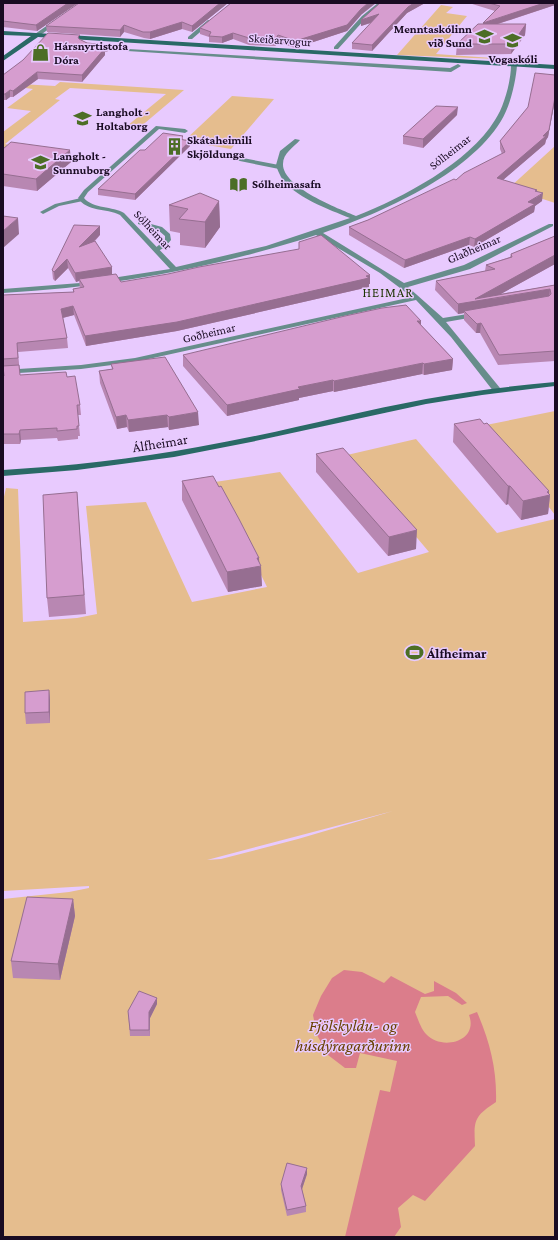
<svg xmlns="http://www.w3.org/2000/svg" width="558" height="1240" viewBox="0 0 558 1240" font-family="'Crimson Pro',serif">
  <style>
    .green { fill: #e5bd8e; fill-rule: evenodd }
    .water { fill: #db7d8b }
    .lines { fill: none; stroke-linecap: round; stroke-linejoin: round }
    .lane { fill: #678d8b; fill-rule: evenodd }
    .street { fill: #678d8b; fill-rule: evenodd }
    .secondary { fill: #2a6966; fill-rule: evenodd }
    .wall { fill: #b887b2 }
    .shaded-wall { fill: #966e91 }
    .building { fill: #d69dcf; stroke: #966e91 }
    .labels { text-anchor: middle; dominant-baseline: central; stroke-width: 3; stroke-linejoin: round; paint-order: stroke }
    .far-poi-label { font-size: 12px; font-weight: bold; fill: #190b22; stroke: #e8cafe; text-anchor: start }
    .far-street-label { font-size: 12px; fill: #190b22; stroke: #e8cafe }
    .far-neighbourhood-label { font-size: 13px; letter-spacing: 1px; fill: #1d3300; stroke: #e8cafe }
    .street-label { font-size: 14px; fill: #190b22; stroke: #e8cafe }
    .poi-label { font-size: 14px; font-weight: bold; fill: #190b22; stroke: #e8cafe; text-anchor: start }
    .near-park-label { font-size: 17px; font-style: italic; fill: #694202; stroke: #e8cafe }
  </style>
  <rect width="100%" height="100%" fill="#e8cafe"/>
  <path class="green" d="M441,5l12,2 -7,6 21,3 -31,38 85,6 -124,-5z
    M60,82l124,8 -45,38 -12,-2 39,-32 -96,-6 -15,11 5,1 -55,44 7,2 -9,6v-20l28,-21 -24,-3 26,-19 -30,-4v-2l52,3z
    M232,96l42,3 -43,50 -47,-8z
    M555,146v57l-46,-15z
    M555,411v104l-69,-90z
    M416,439l81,94 58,-14v718h-552v-338l66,-7 20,-4v-2l-86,5v-390l3,-13 12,1 5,133 54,-4 20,-4 -11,-108 60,-4 46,100 75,-15 -52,-105 65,-10 78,101 71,-21 -82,-97zM393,811l-95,28 -77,20 -14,1z"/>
  <path class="water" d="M344,970l18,2 22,11 7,-7 34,18 9,-3v-10l22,12 11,10 -5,2 -14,-9 -27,1 -6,15c3,7 6,17 11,22 15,17 53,8 43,-19l8,-3c13,30 20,58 19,90 -23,15 -22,19 -21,44l-50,55 -12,-6 -15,13 3,19 -7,10h-49l35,-147 10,2 7,-31 -37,-8 -4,15h-11l-17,-13 -11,-20 -4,-20 8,-19 11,-18z"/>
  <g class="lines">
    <path class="lane" d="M94,47l356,21 8,-4 3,2 -10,6 -355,-23h-2z
      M227,155l52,10 3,2 -3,2 -54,-11v-2z
      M81,198l2,1v2l-24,5 -16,8 -3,-2 15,-8z
      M140,221l22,6 8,7 1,6c-4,5 -10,12 -17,11v-2l11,-9v-4l-7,-6 -20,-6v-2z"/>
    <path class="street" d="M378,3h6l-18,15 -28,31h-4v-2l28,-31z
      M55,20l5,1 -21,15h-4v-2z
      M208,20l5,1 -21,18h-4v-2z
      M514,63l3,2c-1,16 -7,42 -16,56 -33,54 -120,92 -178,112l81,50 60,-18 85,-41h4v2l-83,43 -62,18 35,31 37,-6v4l-34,6 54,66 1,2 -1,2h-6l-43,-55 -35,-37 -281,62 -54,7 -78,5v-4l78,-5 54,-7 277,-61 -32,-24 -64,-38c-102,33 -206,52 -313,58v-4l77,-6 90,-14 -50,-54c-14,-7 -33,-3 -42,-17l6,-8 72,-64 29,3 3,2 -3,2 -26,-4 -71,63 -4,6c9,11 29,8 40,15l52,54 90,-21 84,-28c-20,-8 -58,-22 -69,-41 -2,-4 -4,-8 -5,-12l4,-14 15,-12 5,1c-7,8 -17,13 -17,24 -1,23 56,45 73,52 46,-18 113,-53 139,-96 9,-13 16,-39 16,-55z"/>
    <path class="secondary" d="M3,31l552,34v4l-517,-32 -35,24v-5l28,-20 -28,-1z
      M555,382v4l-73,9 -56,9 -175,38 -77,15 -97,13 -74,6v-6c65,-4 131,-11 195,-23 77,-13 152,-34 228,-48 43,-8 86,-13 129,-17z"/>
  </g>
  <path class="wall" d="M3,3h75l-41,28 -34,-4z
    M228,3l-36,29 -10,-3 -32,10 -6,-1 -20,-6 -4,5 -73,-5 -1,-6z
    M380,3h45l-18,10 -35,38 -20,-2v-6l19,-20 -10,3z
    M469,3h86v2l-57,19h28l-1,11 -14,19 -55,1 1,-11 26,-20 12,-13z
    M361,15l-14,16 -52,17 -17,-6 -3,4 -26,-1 -16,-6 -11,4 -13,-1v-5l-9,-3v-6z
    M80,40l7,3 21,2v6l-3,1v3l-23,27 -44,-3 -25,18h-3l-4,3h-3v-25z
    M555,75v25l-7,37 -2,3 -1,4 -42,36 34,12 5,9 -7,5 -1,6 -60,35 -5,-2 -65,23 -55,-33v-8l19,-7 88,-40 46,-26 -2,-5v-8z
    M457,115l-34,33 -20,-4v-8z
    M183,136v4l7,1v5l-55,54 -37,-5v-6l47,-39z
    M3,149l68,13 -34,29 -34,-5z
    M219,201l1,26 -15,21 -25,-3v-12l-10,-2 -1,-26z
    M100,235l-5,6 17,33 9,8 249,2h-1v3l-192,44 -91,15 -12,-31 -11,3 4,20 1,10 -50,4 2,23 47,2 13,28 1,10h-3l2,21h-2v3l-20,2 -1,-3 -36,2 -1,4h-17v-68h1l-1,-16v-65l23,-1 47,-2v-3l7,-1 -1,-7 -3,1 -8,-14 -13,13 -2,-2 -1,-9z
    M555,236v28l-55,30 55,-9v76l-57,4 -18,-32h-4l-12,-13v-7l-6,1 -23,-24 1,-9 49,-10 1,-6 24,-8 1,-3z
    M421,321v4l32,34 -1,11 -28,5 -2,-1 -88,18 -1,-1 -34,7v2l-72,16 -44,-50v-11z
    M111,364l88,61 -30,5 -1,-3 -39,5 -2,-5 -10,2 -17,-46 -1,-12 13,-2z
    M454,424l95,70 1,1 -2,19 -27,6 -13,-16 -2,1 -53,-63z
    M316,454l100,95 -28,7 -72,-84z
    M182,481l37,6 40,71 3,28 -34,6 -46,-92z
    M77,492l9,122 -37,3 -2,-19z
    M49,690l1,11v22l-24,1 -1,-11z
    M73,899l2,17 -15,64 -47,-2 -2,-17z
    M157,998v6l-7,14v18h-20l-2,-25z
    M307,1168v6l-5,15 4,17v6l-19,4 -6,-26v-6z"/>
  <path class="shaded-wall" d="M68,3h10l-41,28 -1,-6z
    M220,3h8l-36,29v-6z
    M368,3h8l-15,12 -14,16 -52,17v-7l66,-32z
    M414,3h11l-18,10 -35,38v-6l36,-38z
    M544,3h11v2l-73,24 1,-6z
    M379,14v6l-18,6v-6z
    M182,22v7l-32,10v-7z
    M526,24l-1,11 -14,19 1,-10z
    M124,25v7l-4,5v-7z
    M233,33v6l-11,4v-6z
    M278,35v7l-3,4v-6z
    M108,45v6l-3,1v3l-23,27v-7l17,-27z
    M37,72l1,7 -25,18v-6z
    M10,90v7l-4,3 -1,-6z
    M555,97v3l-7,37 -2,3 -1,4 -49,42 1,-8 46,-42z
    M458,107l-1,8 -34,33v-9z
    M190,141v5l-55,54v-6z
    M70,150l1,12 -34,29 -1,-12z
    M537,190l-1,8 7,-5 -1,8 -7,5 -1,6 -60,35 1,-8 53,-37 7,-11z
    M219,201l1,26 -15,21v-26z
    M18,218l1,16 -16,14v-17z
    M100,226v9l-21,21v-9z
    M470,237l-1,8 -65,23 1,-8z
    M555,255v9l-63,35 58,-10 -1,10 -85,12v2l-6,1v-10l17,-5z
    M67,259l1,9 -13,13 -1,-9z
    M112,267v9l-33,3v2l-3,1 -1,-9z
    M370,275v9h-1v3l-192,44 -91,15 -1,-10z
    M73,306l1,9 -12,3 -1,-9z
    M417,321h4v10z
    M481,323l-1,10h-4l1,-9z
    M453,359l-1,11 -28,5v-11z
    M423,363l-1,11 -88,18v-11z
    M333,380v11l-34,7v2l-72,16v-11l71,-18z
    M198,412l1,13 -30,5v-13z
    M126,415l1,12 -10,2 -1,-12z
    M167,415l1,12 -39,5 -1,-12z
    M20,430l1,10 -1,4 -1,-10z
    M508,486h2l-2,18 -2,1z
    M549,491v5l1,-1 -2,19 -27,6 2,-19z
    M417,530l-1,19 -28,7 1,-19z
    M257,558h2v9l2,-1 1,20 -34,6 -1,-20z
    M49,690l1,11v22l-1,-11z
    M73,899l2,17 -15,64 -2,-16z
    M157,998v6l-7,14v18l-1,-24z
    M307,1168v6l-6,18v-6z"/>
  <path class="building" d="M3,3h65l-32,22 -33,-4z
    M79,3h141l-28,23 -10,-4 -32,10h-7l-19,-7 -4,5 -74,-4z
    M231,3h137l-7,6 -14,16 -52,16 -17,-6 -3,5 -26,-2 -16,-5 -11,4 -13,-1 2,-4 -11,-4z
    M380,3h34l-6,4 -36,38 -20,-2 27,-29 -18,6z
    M489,3h55l-61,20 17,-17z
    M478,24h48l-14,20h-55z
    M48,33l32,2 -2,2 1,2 8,4 21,2 -9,3h6l-23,27 -45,-3 -24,19 -3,-1 -5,4h-2v-19l20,-15z
    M535,73l20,2v22l-6,33 -6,6h3l-49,42 40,12 -2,1 8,2 -15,9 7,2 -60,35 -5,-2 -65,23 -56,-33 19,-7 86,-41 2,1 8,-7 41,-21 -5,-11 28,-34z
    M436,106l22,1 -35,32 -20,-3z
    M163,133l20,3 -4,3 11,2 -55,53 -37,-5 42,-39h5z
    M11,142l59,8 -34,29 -33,-5v-25z
    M200,193l19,8 -14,21 -26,-3 9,-10 -19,-4z
    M3,216l15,2 -15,13z
    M74,225l26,1 -21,21 16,-6 17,26 -37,6 -8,-14 -13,13 -2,-2z
    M321,235l49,40 -4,1 3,2 -192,44 -92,14 -12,-30 -12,3 6,29 -50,5 1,15 -15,1v-64l23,-1 48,-2 -1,-3 11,-2 -5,-8 37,-5 5,8 47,-8 31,-7 100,-18v-7z
    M555,236v19l-80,44 80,-14v66l-56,4 -18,-32 -4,1 -13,-13 85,-15 2,-2 -1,-5 -92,15 -22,-23 59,-12 -9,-4 26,-8 -1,-3z
    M406,305l15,16h-4l36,38 -29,5 -1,-1 -89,18 -1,-1 -35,7 2,2 -73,16 -44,-50 162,-39 37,-8z
    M165,357l33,55 -29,5 -2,-2 -39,5 -2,-5 -10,2 -17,-46 14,-2 -2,-5z
    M19,365l1,10 46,-3 1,5 8,-1 5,29h-3l2,21h-2v3l-20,2v-3l-37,2 -1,4h-16v-58h1l-1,-10z
    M480,419l4,5 3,-1 62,68 -2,1 3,3 -27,6 -13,-15h-2l-54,-62z
    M343,448l74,82 -28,7 -73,-83z
    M213,476l6,11 2,-1 18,33 20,39h-2l4,8 -34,6 -45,-91z
    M77,492l7,103 -37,3 -4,-103z
    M49,690v22l-24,1v-21z
    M27,897l46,2 -15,65 -47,-3z
    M139,991l18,7 -8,14v18h-19l-2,-19z
    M287,1163l20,5 -6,18 5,20 -19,4 -6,-26z"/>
  <defs>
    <symbol id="university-bare" viewBox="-9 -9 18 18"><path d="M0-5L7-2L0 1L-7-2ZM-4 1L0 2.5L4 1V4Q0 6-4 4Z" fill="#4c6e26" stroke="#e8cafe" stroke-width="2.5" paint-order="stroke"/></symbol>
    <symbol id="school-bare" viewBox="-9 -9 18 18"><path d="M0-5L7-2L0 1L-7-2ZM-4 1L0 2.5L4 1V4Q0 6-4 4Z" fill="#4c6e26" stroke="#e8cafe" stroke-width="2.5" paint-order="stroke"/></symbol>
    <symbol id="shop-bare" viewBox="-9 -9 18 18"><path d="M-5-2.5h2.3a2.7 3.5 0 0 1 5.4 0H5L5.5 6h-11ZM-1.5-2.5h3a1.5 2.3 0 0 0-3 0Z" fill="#4c6e26" stroke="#e8cafe" stroke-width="2.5" paint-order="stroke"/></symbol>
    <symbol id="building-bare" viewBox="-9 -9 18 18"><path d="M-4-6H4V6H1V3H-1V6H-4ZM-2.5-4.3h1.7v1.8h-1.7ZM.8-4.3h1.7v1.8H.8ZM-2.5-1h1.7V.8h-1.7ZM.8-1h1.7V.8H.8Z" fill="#4c6e26" stroke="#e8cafe" stroke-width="2.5" paint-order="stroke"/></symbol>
    <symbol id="library-bare" viewBox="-9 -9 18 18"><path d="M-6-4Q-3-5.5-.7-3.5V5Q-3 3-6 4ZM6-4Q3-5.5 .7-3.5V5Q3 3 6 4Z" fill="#4c6e26" stroke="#e8cafe" stroke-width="2.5" paint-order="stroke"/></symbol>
    <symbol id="stadium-bare" viewBox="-9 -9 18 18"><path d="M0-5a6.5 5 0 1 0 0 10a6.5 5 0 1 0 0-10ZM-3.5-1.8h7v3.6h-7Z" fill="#4c6e26" stroke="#e8cafe" stroke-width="2.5" paint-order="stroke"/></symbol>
  </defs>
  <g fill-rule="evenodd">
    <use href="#university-bare" x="472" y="24" width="25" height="25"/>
    <use href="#school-bare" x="500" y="28" width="25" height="25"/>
    <use href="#shop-bare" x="28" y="40" width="25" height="25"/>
    <use href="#school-bare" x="70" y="106" width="25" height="25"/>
    <use href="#building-bare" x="162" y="134" width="25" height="25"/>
    <use href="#school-bare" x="28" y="150" width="25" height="25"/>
    <use href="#library-bare" x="226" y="172" width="25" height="25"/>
    <use href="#stadium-bare" x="402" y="640" width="25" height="25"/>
  </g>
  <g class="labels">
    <g class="far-poi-label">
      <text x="472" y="29" text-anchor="end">Menntaskólinn<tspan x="472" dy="14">við Sund</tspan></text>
      <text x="54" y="46">Hársnyrtistofa<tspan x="54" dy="14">Dóra</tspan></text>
      <text x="513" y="59" text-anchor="middle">Vogaskóli</text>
      <text x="96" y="112">Langholt -<tspan x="96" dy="14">Holtaborg</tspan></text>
      <text x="187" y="140">Skátaheimili<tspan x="187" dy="14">Skjöldunga</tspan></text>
      <text x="53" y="156">Langholt -<tspan x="53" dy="14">Sunnuborg</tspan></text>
      <text x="252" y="184">Sólheimasafn</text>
    </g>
    <g class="far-street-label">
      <text transform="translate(280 40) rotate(4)">Skeiðarvogur</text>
      <text transform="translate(450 152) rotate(-38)">Sólheimar</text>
      <text transform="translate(153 230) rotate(47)">Sólheimar</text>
      <text transform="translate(474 249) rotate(-23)">Glaðheimar</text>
      <text transform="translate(209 333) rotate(-13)">Goðheimar</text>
    </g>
    <g class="far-neighbourhood-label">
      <text x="388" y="292">HEIMAR</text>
    </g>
    <g class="street-label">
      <text transform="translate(160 443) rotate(-9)">Álfheimar</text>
    </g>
    <g class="poi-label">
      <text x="427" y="653">Álfheimar</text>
    </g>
    <g class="near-park-label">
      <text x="353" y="1025">Fjölskyldu- og<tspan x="353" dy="20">húsdýragarðurinn</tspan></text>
    </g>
  </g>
  <rect width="558" height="1240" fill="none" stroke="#190b22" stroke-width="8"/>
</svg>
